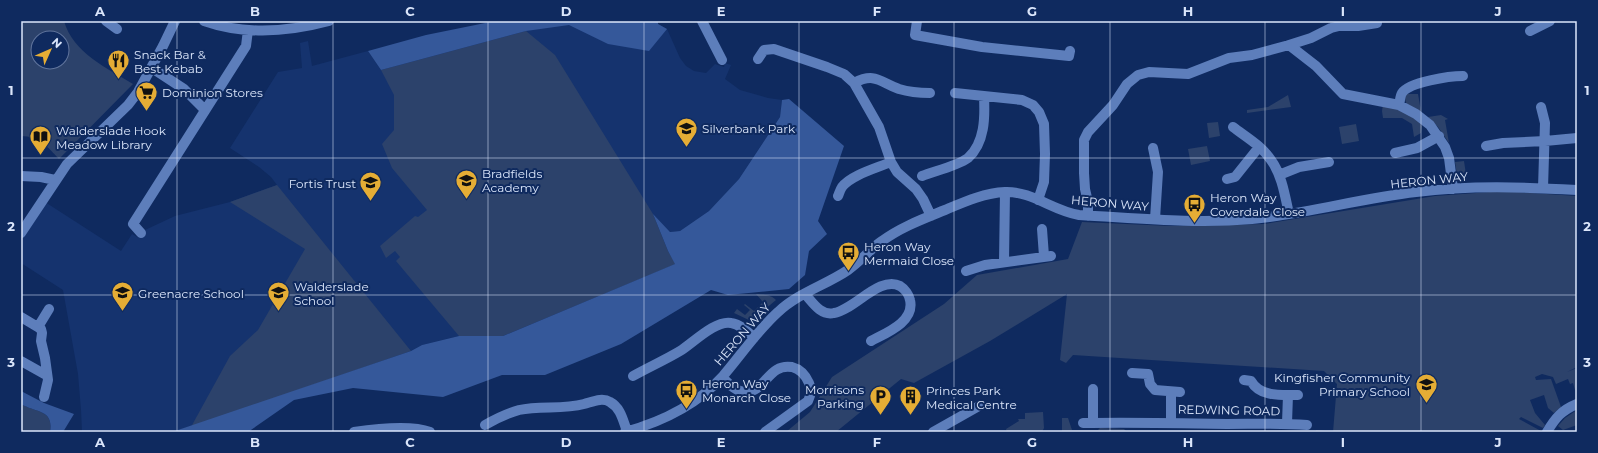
<svg xmlns="http://www.w3.org/2000/svg" width="1598" height="453" viewBox="0 0 1598 453" font-family="Montserrat,sans-serif">
  <style>
    .built { fill: #15336e }
    .green { fill: #2c426b; fill-rule: evenodd }
    .forest { fill: #35589a }
    .lines { fill: none; stroke-linecap: round; stroke-linejoin: round }
    .minor { stroke: #5d7ebb; stroke-width: 10 }
    .grid { fill: none; stroke: #dbe6fb; stroke-width: 1; stroke-opacity: 0.55 }
    .labels { text-anchor: middle; dominant-baseline: central; stroke-width: 4; stroke-linejoin: round; paint-order: stroke }
    .poi-label { font-size: 12px; fill: #dbe6fb; stroke: #0f2a5f; text-anchor: start }
    .street-label { font-size: 12px; fill: #dbe6fb; stroke: #0f2a5f }
    .neatline { fill: none; stroke: #dbe6fb; stroke-width: 1.5 }
    .grid-label { font-size: 13px; text-anchor: middle; font-weight: bold; fill: #dbe6fb }
  </style>
  <rect width="100%" height="100%" fill="#0f2a5f"/>
  <path class="built" d="M545,21h113v3l9,5 13,29 6,8 8,5 12,2 9,-9 9,3 1,-4 6,2 -6,14 15,11 28,8 14,2 -2,17 -41,62 -30,32 -29,20 -10,1 -16,-16 -151,120h-44l-37,9 -11,6 -238,81h-91l-1,-22 -3,-36 -15,-84 -42,-27v-24l24,-37 76,49 11,-17 7,4 6,-8 30,-14 55,-14 47,-17 -6,-8 -12,-10 -29,-19 48,-76 24,-4 -2,-25 8,-2 4,25 56,-15 13,19z"/>
  <path class="green" d="M21,21h43c9,32 43,47 69,63l-74,75c-11,-12 -21,-23 -38,-23zM38,38h24v24h-24z
    M526,31l29,24 98,159 15,37 8,13 -173,72h-44l-63,-75 4,-4 -5,-6 -9,7 -6,-12 35,-30 3,1 9,-7 -35,-42 -10,-24 12,-14v-35l-13,-25z
    M1405,94h13l3,17 -1,2c-9,-6 -16,-6 -15,-19z
    M1288,95l3,12 -44,6v-3l21,-3z
    M1383,104c13,3 32,11 39,22l-1,7 -7,4 -2,-13 -10,-6h-19l-1,-7z
    M1441,115l7,4 -3,1 4,23 -11,-16 -10,-10z
    M1218,122l2,14 -11,2 -2,-15z
    M1356,124l3,17 -17,3 -3,-17z
    M1207,146l3,15 -19,4 -3,-16z
    M1464,161l3,20 -6,-1 -4,-5 -2,-13z
    M277,185l134,166 -220,76 39,-71 28,-26 47,-81 -75,-47z
    M1503,191l74,5v171l-10,5 10,-4v22h-2l-2,-7 -3,1 -2,-5 -12,5 -3,-7 -11,-3 -7,3 1,3 15,-1 10,28 -7,6 -6,-5 -4,-13 -14,5 5,13 10,12 -2,3 -22,-11 -2,2 22,12 -1,1h-224v-2l17,2 4,-48 -13,-13 -251,-16 -7,8 -6,-3 7,-66 -77,47 -76,42 -13,-4 -65,53h-50l24,-20 22,-35 112,-73 33,-29 91,-16 14,-37 88,4 94,-2 171,-28z
    M756,294c8,1 14,0 20,6l-25,21 -17,-8 3,-4 8,6 5,-5 -6,-5 1,-1 9,7 9,-9z
    M21,404c15,9 33,5 29,28h-29z
    M1577,410v15l-14,5 -5,-4 7,-8z
    M1043,412l1,16 -2,4h-35l-1,-3 13,-8 -1,-2h7v-6z
    M1062,418h6l4,12h26l2,-2 24,1 3,3h-65z"/>
  <path class="forest" d="M495,21h163v3l9,5 -18,22 -41,-7 -39,-19 -43,6 -145,39 -13,-19 58,-16z
    M789,99l55,47 -26,75 9,13 -18,17 -4,24 -16,14 -61,6 -17,-5 -90,54 -76,31h-43l-59,22 -90,-9 -59,12 -46,32h-76l239,-81 11,-6 37,-9h44l172,-72 -7,-13 -15,-37 17,18 10,-1 29,-20 30,-32 41,-62 2,-17z
    M21,391l23,12 30,11 -11,18h-13c4,-23 -14,-19 -29,-28z"/>
  <g class="lines">
    <path class="minor" d="M106,21l11,8
      M204,21c40,14 84,11 125,0
      M702,21l20,39
      M917,21l-2,14 67,12 87,9 1,-5
      M1530,31l20,-10
      M1289,45l27,21 27,28 56,11 17,9 14,11 15,22 4,11 4,31
      M758,59l6,-9 10,-1 53,18 17,7 10,9 25,44 12,35 6,10 19,17 7,10 8,17
      M152,68l32,21 21,21
      M854,83c21,-11 26,-1 45,6 10,3 21,4 31,4
      M955,93l67,7 11,5 6,7 5,12 1,30 -1,28 -6,18
      M1399,105c1,-3 1,-9 3,-12 7,-11 48,-17 61,-17
      M1541,107l4,16 -2,65
      M1233,127c13,10 29,19 38,33 11,15 14,36 18,54
      M1486,146l17,-3 42,-2 32,-3
      M1153,148l5,24 -3,47
      M1395,153l22,-5 22,-12
      M1279,175l20,-8 30,-5
      M21,176l20,1 14,3
      M922,176c13,-5 35,-10 46,-18 17,-15 17,-41 16,-61
      M1227,179l8,-2 24,-30
      M838,196c1,-2 2,-6 4,-9 9,-12 35,-19 49,-25
      M1088,216v-14l-3,-13 -1,-16v-33l4,-8 25,-27 14,-21 11,-9 11,-3 39,2 41,-16 23,-3 37,-10 22,-7 20,-10 8,-2h19l19,-3
      M1042,229l2,27
      M21,233l46,-69 61,-59 10,-13 25,-46 12,-25
      M141,233l-8,-9 113,-178 2,-16
      M1004,262l1,-70
      M966,271l19,-6 66,-9
      M805,294c8,9 16,22 29,19 20,-3 46,-38 66,-27 5,3 9,9 10,14 5,22 -24,33 -39,41
      M21,317l20,12 1,4 -1,8 4,17 3,22 -4,17
      M38,327l11,-18
      M21,361l25,14
      M1132,373l16,1 2,10 5,6 25,2
      M633,376c16,-9 32,-16 47,-25 13,-8 35,-31 51,-28 9,1 17,9 23,15
      M722,377c6,6 14,15 23,15 21,0 23,-29 47,-25 8,2 14,9 17,16 3,7 2,12 -1,18l-43,31
      M1244,380l7,1c9,16 29,14 47,14
      M1093,389v34
      M1171,422v-30
      M1083,423c48,-1 96,0 144,1 27,0 53,-1 80,1
      M1287,423l1,-28
      M485,425c12,-7 20,-11 34,-15 21,-5 43,0 65,-6 8,-2 18,-7 26,-2 11,6 13,19 17,29
      M354,432c20,-3 58,-7 76,0
      M625,432c36,-10 72,-27 98,-56 18,-21 34,-45 55,-64 20,-19 48,-27 70,-42 12,-8 22,-21 34,-29 19,-14 41,-22 63,-31 19,-8 39,-17 60,-18 27,-1 48,19 74,23 58,3 115,9 173,4 55,-5 109,-21 164,-27 54,-7 108,-5 161,-2
      M933,432l46,-26
      M1547,432c8,-14 15,-22 30,-28"/>
  </g>
  <path class="grid" d="M177,21v411M333,21v411M488,21v411M644,21v411M799,21v411M954,21v411M1110,21v411M1265,21v411M1421,21v411M21,158h1556M21,295h1556"/>
  <defs>
    <symbol id="restaurant-pin" viewBox="-11 -11 22 30"><path d="M0 17L-7.5 6A9.5 9.5 0 1 1 7.5 6Z" fill="#e5ad35" stroke="#0f2a5f"/><path d="M-5-6h1v4h1v-4h1v4h1v-4h1v5L-1.5 .5V6h-2V.5L-5-1ZM5-6V6H3V1.5H1.5Q1.5-4 5-6Z" fill="#111"/></symbol>
    <symbol id="supermarket-pin" viewBox="-11 -11 22 30"><path d="M0 17L-7.5 6A9.5 9.5 0 1 1 7.5 6Z" fill="#e5ad35" stroke="#0f2a5f"/><path d="M-6-5.5h2.5l.6 2H6L4.5 2H-2.5L-4.4-4H-6ZM-1.5 3.2a1.3 1.3 0 1 0 .1 0ZM3 3.2a1.3 1.3 0 1 0 .1 0Z" fill="#111"/></symbol>
    <symbol id="school-pin" viewBox="-11 -11 22 30"><path d="M0 17L-7.5 6A9.5 9.5 0 1 1 7.5 6Z" fill="#e5ad35" stroke="#0f2a5f"/><path d="M0-5L7-2L0 1L-7-2ZM-4 1L0 2.5L4 1V4Q0 6-4 4Z" fill="#111"/></symbol>
    <symbol id="library-pin" viewBox="-11 -11 22 30"><path d="M0 17L-7.5 6A9.5 9.5 0 1 1 7.5 6Z" fill="#e5ad35" stroke="#0f2a5f"/><path d="M-6-4Q-3-5.5-.7-3.5V5Q-3 3-6 4ZM6-4Q3-5.5 .7-3.5V5Q3 3 6 4Z" fill="#111"/></symbol>
    <symbol id="bus-pin" viewBox="-11 -11 22 30"><path d="M0 17L-7.5 6A9.5 9.5 0 1 1 7.5 6Z" fill="#e5ad35" stroke="#0f2a5f"/><path d="M-5-6H5V4H4V6H2V4H-2V6H-4V4H-5ZM-3.5-4V0h7V-4ZM-3.5 1.2v1.5H-2V1.2ZM2 1.2v1.5H3.5V1.2Z" fill="#111"/></symbol>
    <symbol id="parking-pin" viewBox="-11 -11 22 30"><path d="M0 17L-7.5 6A9.5 9.5 0 1 1 7.5 6Z" fill="#e5ad35" stroke="#0f2a5f"/><path d="M-3.5-5.5H1a3.5 3.5 0 0 1 0 7H-1V5.5H-3.5ZM-1-3.4V-.6H.8a1.4 1.4 0 0 0 0-2.8Z" fill="#111"/></symbol>
    <symbol id="building-pin" viewBox="-11 -11 22 30"><path d="M0 17L-7.5 6A9.5 9.5 0 1 1 7.5 6Z" fill="#e5ad35" stroke="#0f2a5f"/><path d="M-4-6H4V6H1V3H-1V6H-4ZM-2.5-4.3h1.7v1.8h-1.7ZM.8-4.3h1.7v1.8H.8ZM-2.5-1h1.7V.8h-1.7ZM.8-1h1.7V.8H.8Z" fill="#111"/></symbol>
  </defs>
  <g fill-rule="evenodd">
    <use href="#restaurant-pin" x="106" y="48" width="25" height="34"/>
    <use href="#supermarket-pin" x="134" y="80" width="25" height="34"/>
    <use href="#school-pin" x="674" y="116" width="25" height="34"/>
    <use href="#library-pin" x="28" y="124" width="25" height="34"/>
    <use href="#school-pin" x="454" y="168" width="25" height="34"/>
    <use href="#school-pin" x="358" y="170" width="25" height="34"/>
    <use href="#bus-pin" x="1182" y="192" width="25" height="34"/>
    <use href="#bus-pin" x="836" y="240" width="25" height="34"/>
    <use href="#school-pin" x="110" y="280" width="25" height="34"/>
    <use href="#school-pin" x="266" y="280" width="25" height="34"/>
    <use href="#school-pin" x="1414" y="372" width="25" height="34"/>
    <use href="#bus-pin" x="674" y="378" width="25" height="34"/>
    <use href="#parking-pin" x="868" y="384" width="25" height="34"/>
    <use href="#building-pin" x="898" y="384" width="25" height="34"/>
  </g>
  <g class="labels">
    <g class="poi-label">
      <text x="134" y="54">Snack Bar &amp;<tspan x="134" dy="14">Best Kebab</tspan></text>
      <text x="162" y="92">Dominion Stores</text>
      <text x="702" y="128">Silverbank Park</text>
      <text x="56" y="130">Walderslade Hook<tspan x="56" dy="14">Meadow Library</tspan></text>
      <text x="482" y="173">Bradfields<tspan x="482" dy="14">Academy</tspan></text>
      <text x="356" y="183" text-anchor="end">Fortis Trust</text>
      <text x="1210" y="197">Heron Way<tspan x="1210" dy="14">Coverdale Close</tspan></text>
      <text x="864" y="246">Heron Way<tspan x="864" dy="14">Mermaid Close</tspan></text>
      <text x="294" y="286">Walderslade<tspan x="294" dy="14">School</tspan></text>
      <text x="138" y="293">Greenacre School</text>
      <text x="1410" y="377" text-anchor="end">Kingfisher Community<tspan x="1410" dy="14">Primary School</tspan></text>
      <text x="702" y="383">Heron Way<tspan x="702" dy="14">Monarch Close</tspan></text>
      <text x="864" y="389" text-anchor="end">Morrisons<tspan x="864" dy="14">Parking</tspan></text>
      <text x="926" y="390">Princes Park<tspan x="926" dy="14">Medical Centre</tspan></text>
    </g>
    <g class="street-label">
      <text transform="translate(1429 180) rotate(-6)">HERON WAY</text>
      <text transform="translate(1110 203) rotate(5)">HERON WAY</text>
      <text transform="translate(742 334) rotate(-49)">HERON WAY</text>
      <text transform="translate(1229 410) rotate(1)">REDWING ROAD</text>
    </g>
  </g>
  <rect width="1598" height="453" fill="none" stroke="#0f2a5f" stroke-width="44"/>
  <g transform="translate(50 50) rotate(45)"><circle r="19" fill="#0f2a5f" stroke="#61759d"/>
  <path d="M0-3L7 15L0 10L-7 15Z" fill="#e5ad35"/>
  <text y="-6" font-size="11" font-weight="bold" text-anchor="middle" fill="#dbe6fb">N</text>
  </g>
  <rect x="22" y="22" width="1554" height="409" class="neatline"/>
  <g class="grid-label">
    <text x="100" y="16">A</text>
    <text x="255" y="16">B</text>
    <text x="410" y="16">C</text>
    <text x="566" y="16">D</text>
    <text x="721" y="16">E</text>
    <text x="877" y="16">F</text>
    <text x="1032" y="16">G</text>
    <text x="1188" y="16">H</text>
    <text x="1343" y="16">I</text>
    <text x="1498" y="16">J</text>
    <text x="11" y="95">1</text>
    <text x="1587" y="95">1</text>
    <text x="11" y="231">2</text>
    <text x="1587" y="231">2</text>
    <text x="11" y="367">3</text>
    <text x="1587" y="367">3</text>
    <text x="100" y="447">A</text>
    <text x="255" y="447">B</text>
    <text x="410" y="447">C</text>
    <text x="566" y="447">D</text>
    <text x="721" y="447">E</text>
    <text x="877" y="447">F</text>
    <text x="1032" y="447">G</text>
    <text x="1188" y="447">H</text>
    <text x="1343" y="447">I</text>
    <text x="1498" y="447">J</text>
  </g>
</svg>
